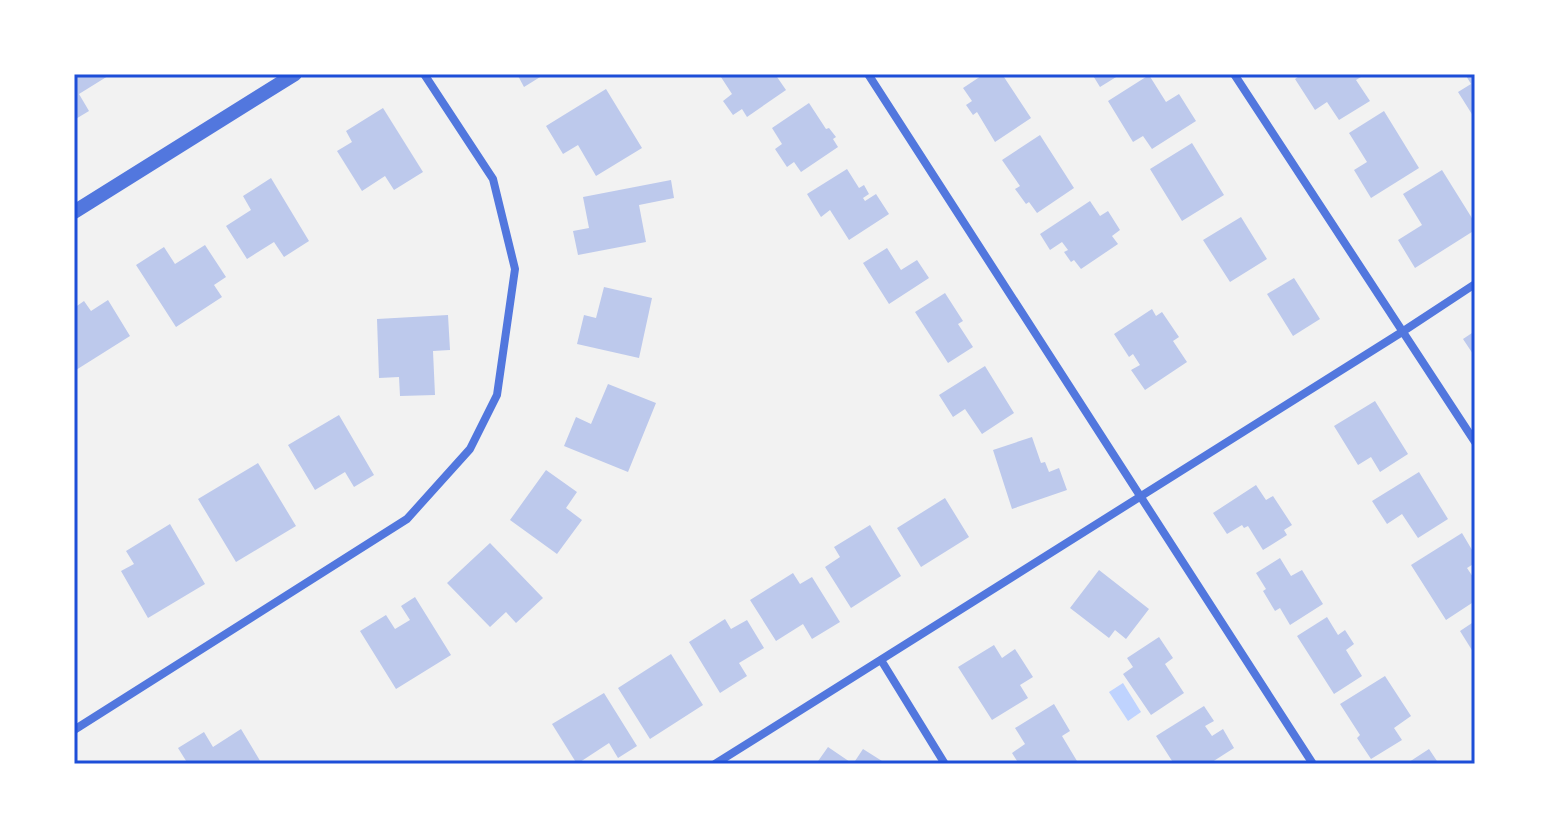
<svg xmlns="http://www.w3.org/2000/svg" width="1549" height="838" viewBox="0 0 1549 838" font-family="Commissioner,sans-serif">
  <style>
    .water { fill: #bfd3fe }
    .building { fill: #bdc9ec }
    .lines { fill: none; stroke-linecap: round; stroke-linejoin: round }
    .minor { stroke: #5277de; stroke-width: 8 }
    .tertiary { stroke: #5277de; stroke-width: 14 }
    .neatline { fill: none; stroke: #1d4ed8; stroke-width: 3 }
  </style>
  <rect width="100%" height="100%" fill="#f2f2f2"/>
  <path class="water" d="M1123,683l18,29 -13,9 -19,-29z"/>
  <path class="building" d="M74,74l34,2 -29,18 10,17 -15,9z
    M517,74h28l-21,13z
    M719,74h56l11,16 -39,27 -5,-8 -9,6 -10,-14 9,-7z
    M984,74h18l29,44 -36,24 -18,-30 -4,3 -7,-10 6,-4 -9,-13z
    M1092,74h29l-21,13z
    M1302,74h64l-10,6 14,21 -31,19 -12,-18 -12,8 -20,-31z
    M1465,74h10v45l-17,-27 13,-8z
    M1149,75l17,27 13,-8 17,27 -44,28 -9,-13 -10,6 -25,-41z
    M606,89l36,59 -46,28 -18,-31 -15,9 -17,-28z
    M809,103l17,26 3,-1 7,9 -3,2 5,8 -37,25 -7,-10 -7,5 -12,-18 7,-5 -10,-16z
    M383,108l40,64 -29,18 -9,-14 -23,15 -25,-40 15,-9 -6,-11z
    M1384,111l35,57 -48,30 -17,-28 13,-8 -18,-29z
    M1040,135l34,53 -37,25 -8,-11 -3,2 -11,-15 5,-3 -18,-26z
    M1192,143l32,52 -42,26 -32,-52z
    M847,169l12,19 5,-3 5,9 -6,4 2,3 11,-7 13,20 -40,26 -19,-30 -9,7 -14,-23z
    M1442,170l33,53v7l-60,38 -17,-28 24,-15 -19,-31z
    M271,178l38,63 -25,16 -10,-15 -27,17 -21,-33 25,-16 -8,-14z
    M671,180l3,18 -35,7 7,37 -68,13 -5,-24 16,-3 -6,-31z
    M1090,201l10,15 8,-5 12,19 -8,6 6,8 -37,25 -7,-9 -3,2 -7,-10 4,-2 -6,-8 -12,8 -10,-16z
    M1241,217l26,42 -37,23 -27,-42z
    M205,245l21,32 -12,8 8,12 -46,30 -40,-62 28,-18 11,17z
    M887,248l14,22 16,-10 12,18 -40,26 -26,-41z
    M1294,278l26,41 -27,17 -26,-42z
    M604,287l48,11 -13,60 -62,-14 7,-29 12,3z
    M945,293l18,28 -5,3 15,23 -25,16 -33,-51z
    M108,300l22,36 -54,34 -2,-4v-58l10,-7 7,10z
    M1152,309l4,7 6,-4 17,25 -6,4 14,21 -42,28 -14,-20 9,-5 -7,-11 -4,3 -15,-23z
    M448,315l2,35 -17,1 2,44 -35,1 -1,-19 -20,1 -2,-59z
    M1475,331v26l-12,-18z
    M985,366l29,47 -32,21 -17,-25 -12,8 -14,-22z
    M608,384l48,19 -28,69 -64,-26 12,-29 15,7z
    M1375,401l33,53 -28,18 -9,-15 -13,8 -24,-39z
    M339,415l35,60 -20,12 -9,-15 -30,18 -27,-45z
    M1032,437l9,26 4,-1 4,10 10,-4 8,22 -55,19 -19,-59z
    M258,463l38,63 -60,36 -38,-63z
    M546,470l31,22 -11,16 16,12 -25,34 -47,-34z
    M1419,472l29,47 -30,19 -16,-24 -15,10 -15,-23z
    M1256,485l10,15 7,-4 19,29 -8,5 3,5 -24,15 -15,-24 -4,2 -2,-3 -15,9 -14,-21z
    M945,498l24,39 -48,30 -24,-39z
    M170,524l35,60 -57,34 -27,-47 13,-7 -8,-13z
    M870,525l31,51 -50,32 -26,-41 15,-10 -6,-10z
    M1462,533l13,22v8l-8,5 8,12v21l-29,19 -35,-55z
    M490,543l53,55 -27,25 -10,-11 -16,15 -43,-44z
    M1280,558l11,18 11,-6 21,34 -33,21 -10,-17 -5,3 -12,-20 3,-2 -10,-16z
    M1099,570l50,39 -23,30 -11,-9 -6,8 -39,-30z
    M793,573l7,11 12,-7 28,45 -28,17 -9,-15 -27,17 -26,-41z
    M415,597l36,58 -55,34 -36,-58 26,-16 9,14 15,-9 -9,-14z
    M1327,617l11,18 7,-5 9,14 -8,6 16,26 -28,18 -37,-58z
    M725,619l6,10 16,-9 17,28 -25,15 8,13 -27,17 -31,-51z
    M1475,621v34l-15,-24z
    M1159,637l14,21 -8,6 19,29 -33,22 -28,-41 10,-7 -6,-9z
    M994,645l8,13 13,-9 18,28 -13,8 8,13 -36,22 -34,-53z
    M671,654l32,51 -53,34 -32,-51z
    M1385,676l26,40 -17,12 8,12 -31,19 -14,-21 3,-3 -20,-31z
    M604,693l33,53 -19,12 -9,-15 -32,21 -25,-40z
    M1054,704l16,27 -8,5 15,25 -4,3h-54l-7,-11 13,-9 -10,-16z
    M1204,706l10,15 -9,5 7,10 11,-7 11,19 -25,16h-35l-18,-28z
    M241,729l21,35h-74l-10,-16 26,-16 9,15z
    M828,747l25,17 10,-15 19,12 -2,3h-64z
    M1429,749l10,15h-33z"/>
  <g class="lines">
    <path class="minor" d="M868,74l445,690
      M1234,74l241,368
      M881,660l64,104
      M74,730l333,-211 63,-70 27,-54 18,-126 -22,-90 -69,-105
      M715,764l687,-432 73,-48"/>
    <path class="tertiary" d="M74,212l221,-138"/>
  </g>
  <rect width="1549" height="838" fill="none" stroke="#ffffff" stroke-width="152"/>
  <rect x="76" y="76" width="1397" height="686" class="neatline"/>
</svg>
